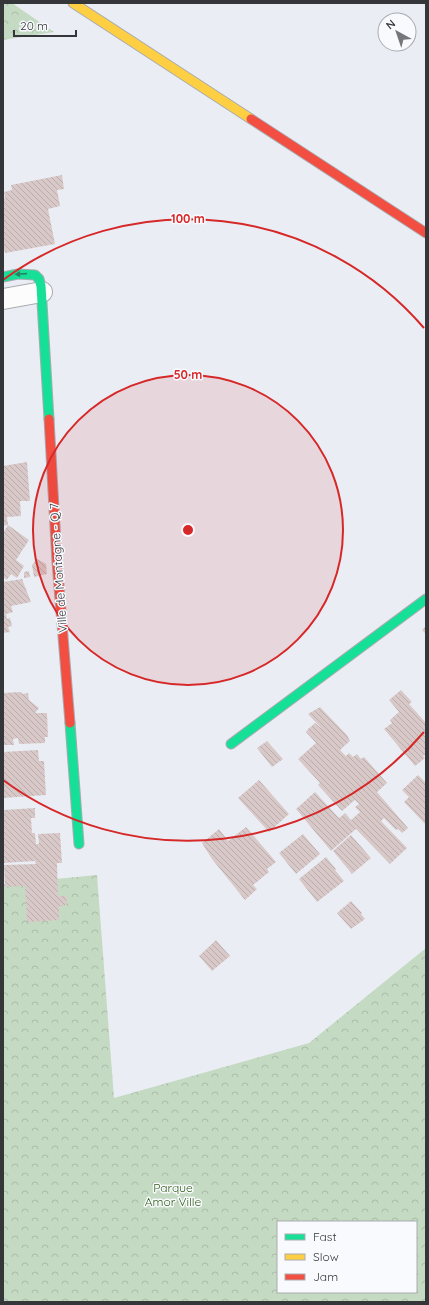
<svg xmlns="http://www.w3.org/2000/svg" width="429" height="1305" viewBox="0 0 429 1305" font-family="Quicksand,sans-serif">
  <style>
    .forest { fill: url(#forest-crowns); fill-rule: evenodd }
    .building { fill: url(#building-back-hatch) }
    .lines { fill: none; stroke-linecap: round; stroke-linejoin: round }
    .street-casing { stroke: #a9abb0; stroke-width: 22 }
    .fast-casing { stroke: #a9abb0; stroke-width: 11 }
    .slow-casing { stroke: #a9abb0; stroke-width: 11 }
    .jam-casing { stroke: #a9abb0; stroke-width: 11 }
    .street { stroke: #fcfcfd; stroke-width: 20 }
    .fast { stroke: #16e098; stroke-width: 9 }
    .slow { stroke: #ffcf43; stroke-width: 9 }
    .jam { stroke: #f24e42; stroke-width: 9 }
    .oneway { fill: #268264 }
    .ring { fill: none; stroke: #d62828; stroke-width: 2 }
    .labels { text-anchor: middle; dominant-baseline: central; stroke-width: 3; stroke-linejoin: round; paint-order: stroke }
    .street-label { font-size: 12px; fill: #34363a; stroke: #f8fafe }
    .park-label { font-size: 12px; fill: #2e5d13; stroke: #f8fafe }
    .centre { fill: #d62828; stroke: #f8fafe; stroke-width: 2 }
    .ring-label { font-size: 12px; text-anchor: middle; font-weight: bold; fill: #d62828; stroke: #f8fafe; stroke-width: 3; stroke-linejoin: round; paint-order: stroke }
  </style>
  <defs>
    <pattern id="forest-crowns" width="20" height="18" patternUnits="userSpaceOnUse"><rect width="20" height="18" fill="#c5dac2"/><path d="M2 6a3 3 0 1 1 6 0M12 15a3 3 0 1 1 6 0" fill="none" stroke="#aabca7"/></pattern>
    <pattern id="building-back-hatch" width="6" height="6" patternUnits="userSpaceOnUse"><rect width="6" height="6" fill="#d8c9c8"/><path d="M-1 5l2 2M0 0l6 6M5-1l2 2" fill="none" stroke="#baadad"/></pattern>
  </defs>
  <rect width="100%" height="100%" fill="#eaeef4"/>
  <path class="forest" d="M3,3h9l42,29 -51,8z
    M97,875l17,223 195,-55 117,-95v354h-423v-418zM278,1222h138v70h-138z"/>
  <path class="building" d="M62,175l2,14 -7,1 3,16 -12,3 7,35 -50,9 -2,-9v-45l2,-1 -1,-6 8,-2 -1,-5z
    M27,462l3,39h-10l1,15 -14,1 1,8 -5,1v-60z
    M8,525l21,15 -13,20 8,6 -7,12 -6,-4 -4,6 -4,-3v-44z
    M37,559l9,5 1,10 -13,3 -2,-12z
    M29,571l1,6 -6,1v-6z
    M22,579l9,23 -20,4 2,6 -7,2 1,5 3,-1 2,8 -4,1 2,5 -7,1v-51z
    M426,626v8l-4,-4z
    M401,690l11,12 -3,2 17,19v31l-3,2 2,2 -10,8 -31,-37 8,-6 -2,-3 9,-8 -10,-12z
    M20,692l3,2 5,-1 1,7 10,8 -4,5h12l1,24h-3v6l-26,1 -1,-6 -5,1 1,6h-11v-52z
    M320,707l27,28 3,6 -10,9 6,6 3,-3 4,4 4,-3 4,5 3,-2 23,26 -10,9 31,36 -6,5 -4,-4 -2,1 -12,-12 -3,3 26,27 -17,16 -34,-35 -25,22 -35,-42 19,-17 24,26 6,-5 6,7 9,-8 -5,-5 4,-3 -4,-4 -13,11 -24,-26 2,-2 -22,-24 18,-16 -10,-11 2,-3 7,-6 7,6 -14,-15z
    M267,741l16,18 -11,8 -15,-19z
    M38,750l1,11h5l2,34 -43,3v-46z
    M418,775l8,8v42l-22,-23 5,-5 -7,-7z
    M259,780l30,34 -20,18 -31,-34z
    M35,808v10h-4l1,15h3l1,11h3l-1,-10 22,-1 2,30h-5l1,33h8l1,9 -8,1v14l-32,2 -2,-36 -20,1 -1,-22 32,-1 -1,-3 -32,2v-53z
    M246,827l30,35 -9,7 2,3 -16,13 4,4 -12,11 -33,-41 -10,-16 17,-14 9,12z
    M303,834l17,20 -24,20 -17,-21z
    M351,835l20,23 -19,16 -19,-23z
    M326,857l10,12 -1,1 9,11 -27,21 -18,-23z
    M351,901l11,12 -1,1 4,5 -14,10 -14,-16z
    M216,940l14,16 -18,15 -13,-15z"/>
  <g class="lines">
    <defs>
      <path id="street" d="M3,299l39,-7"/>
      <path id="fast" d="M3,277l15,-3 17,1 4,4 2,7 8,133
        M70,723l9,121
        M231,744l195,-145"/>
      <path id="slow" d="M73,3l178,116"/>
      <path id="jam" d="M251,119l175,114
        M49,419l8,143 13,161"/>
    </defs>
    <use href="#street" class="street-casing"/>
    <use href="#fast" class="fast-casing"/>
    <use href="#slow" class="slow-casing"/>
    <use href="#jam" class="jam-casing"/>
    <use href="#street" class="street"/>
    <use href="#fast" class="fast"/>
    <use href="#slow" class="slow"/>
    <use href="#jam" class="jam"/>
  </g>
  <defs><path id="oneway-solid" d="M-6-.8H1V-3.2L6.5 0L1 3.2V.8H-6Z"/></defs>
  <use class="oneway" href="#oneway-solid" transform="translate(21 274) rotate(176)"/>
  <circle cx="188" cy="530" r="155" fill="#d62828" fill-opacity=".12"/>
  <g class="ring">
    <circle cx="188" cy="530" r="155"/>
    <path d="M424 732A311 311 0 0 1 3 780M3 280A311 311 0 0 1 424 328"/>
  </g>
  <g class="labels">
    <g class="street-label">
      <text transform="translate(58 568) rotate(-94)">Ville de Montagne - Q 7</text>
    </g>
    <g class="park-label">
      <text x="173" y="1187">Parque<tspan x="173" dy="14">Amor Ville</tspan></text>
    </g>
  </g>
  <circle cx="188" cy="530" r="6" class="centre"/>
  <g class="ring-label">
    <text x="188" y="223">100 m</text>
    <text x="188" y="379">50 m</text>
  </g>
  <rect width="429" height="1305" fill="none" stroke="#34363a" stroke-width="8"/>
  <rect x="277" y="1221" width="140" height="72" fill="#f8fafe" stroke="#aaacb0"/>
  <rect x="285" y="1234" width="20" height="6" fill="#16e098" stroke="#aaacb0"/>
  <text x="313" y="1241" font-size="12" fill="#34363a">Fast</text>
  <rect x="285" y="1254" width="20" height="6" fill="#ffcf43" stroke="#aaacb0"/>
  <text x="313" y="1261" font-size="12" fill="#34363a">Slow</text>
  <rect x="285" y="1274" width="20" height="6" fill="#f24e42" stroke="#aaacb0"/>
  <text x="313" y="1281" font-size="12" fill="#34363a">Jam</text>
  <g transform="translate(397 32) rotate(320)"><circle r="19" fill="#f8fafe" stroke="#aaacb0"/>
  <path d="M0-3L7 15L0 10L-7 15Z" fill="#74767b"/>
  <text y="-6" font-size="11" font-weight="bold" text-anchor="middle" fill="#34363a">N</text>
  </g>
  <path d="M14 30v6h62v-6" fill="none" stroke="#34363a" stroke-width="2"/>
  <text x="20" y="30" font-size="12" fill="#34363a" stroke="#f8fafe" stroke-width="3" paint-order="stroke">20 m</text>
</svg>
